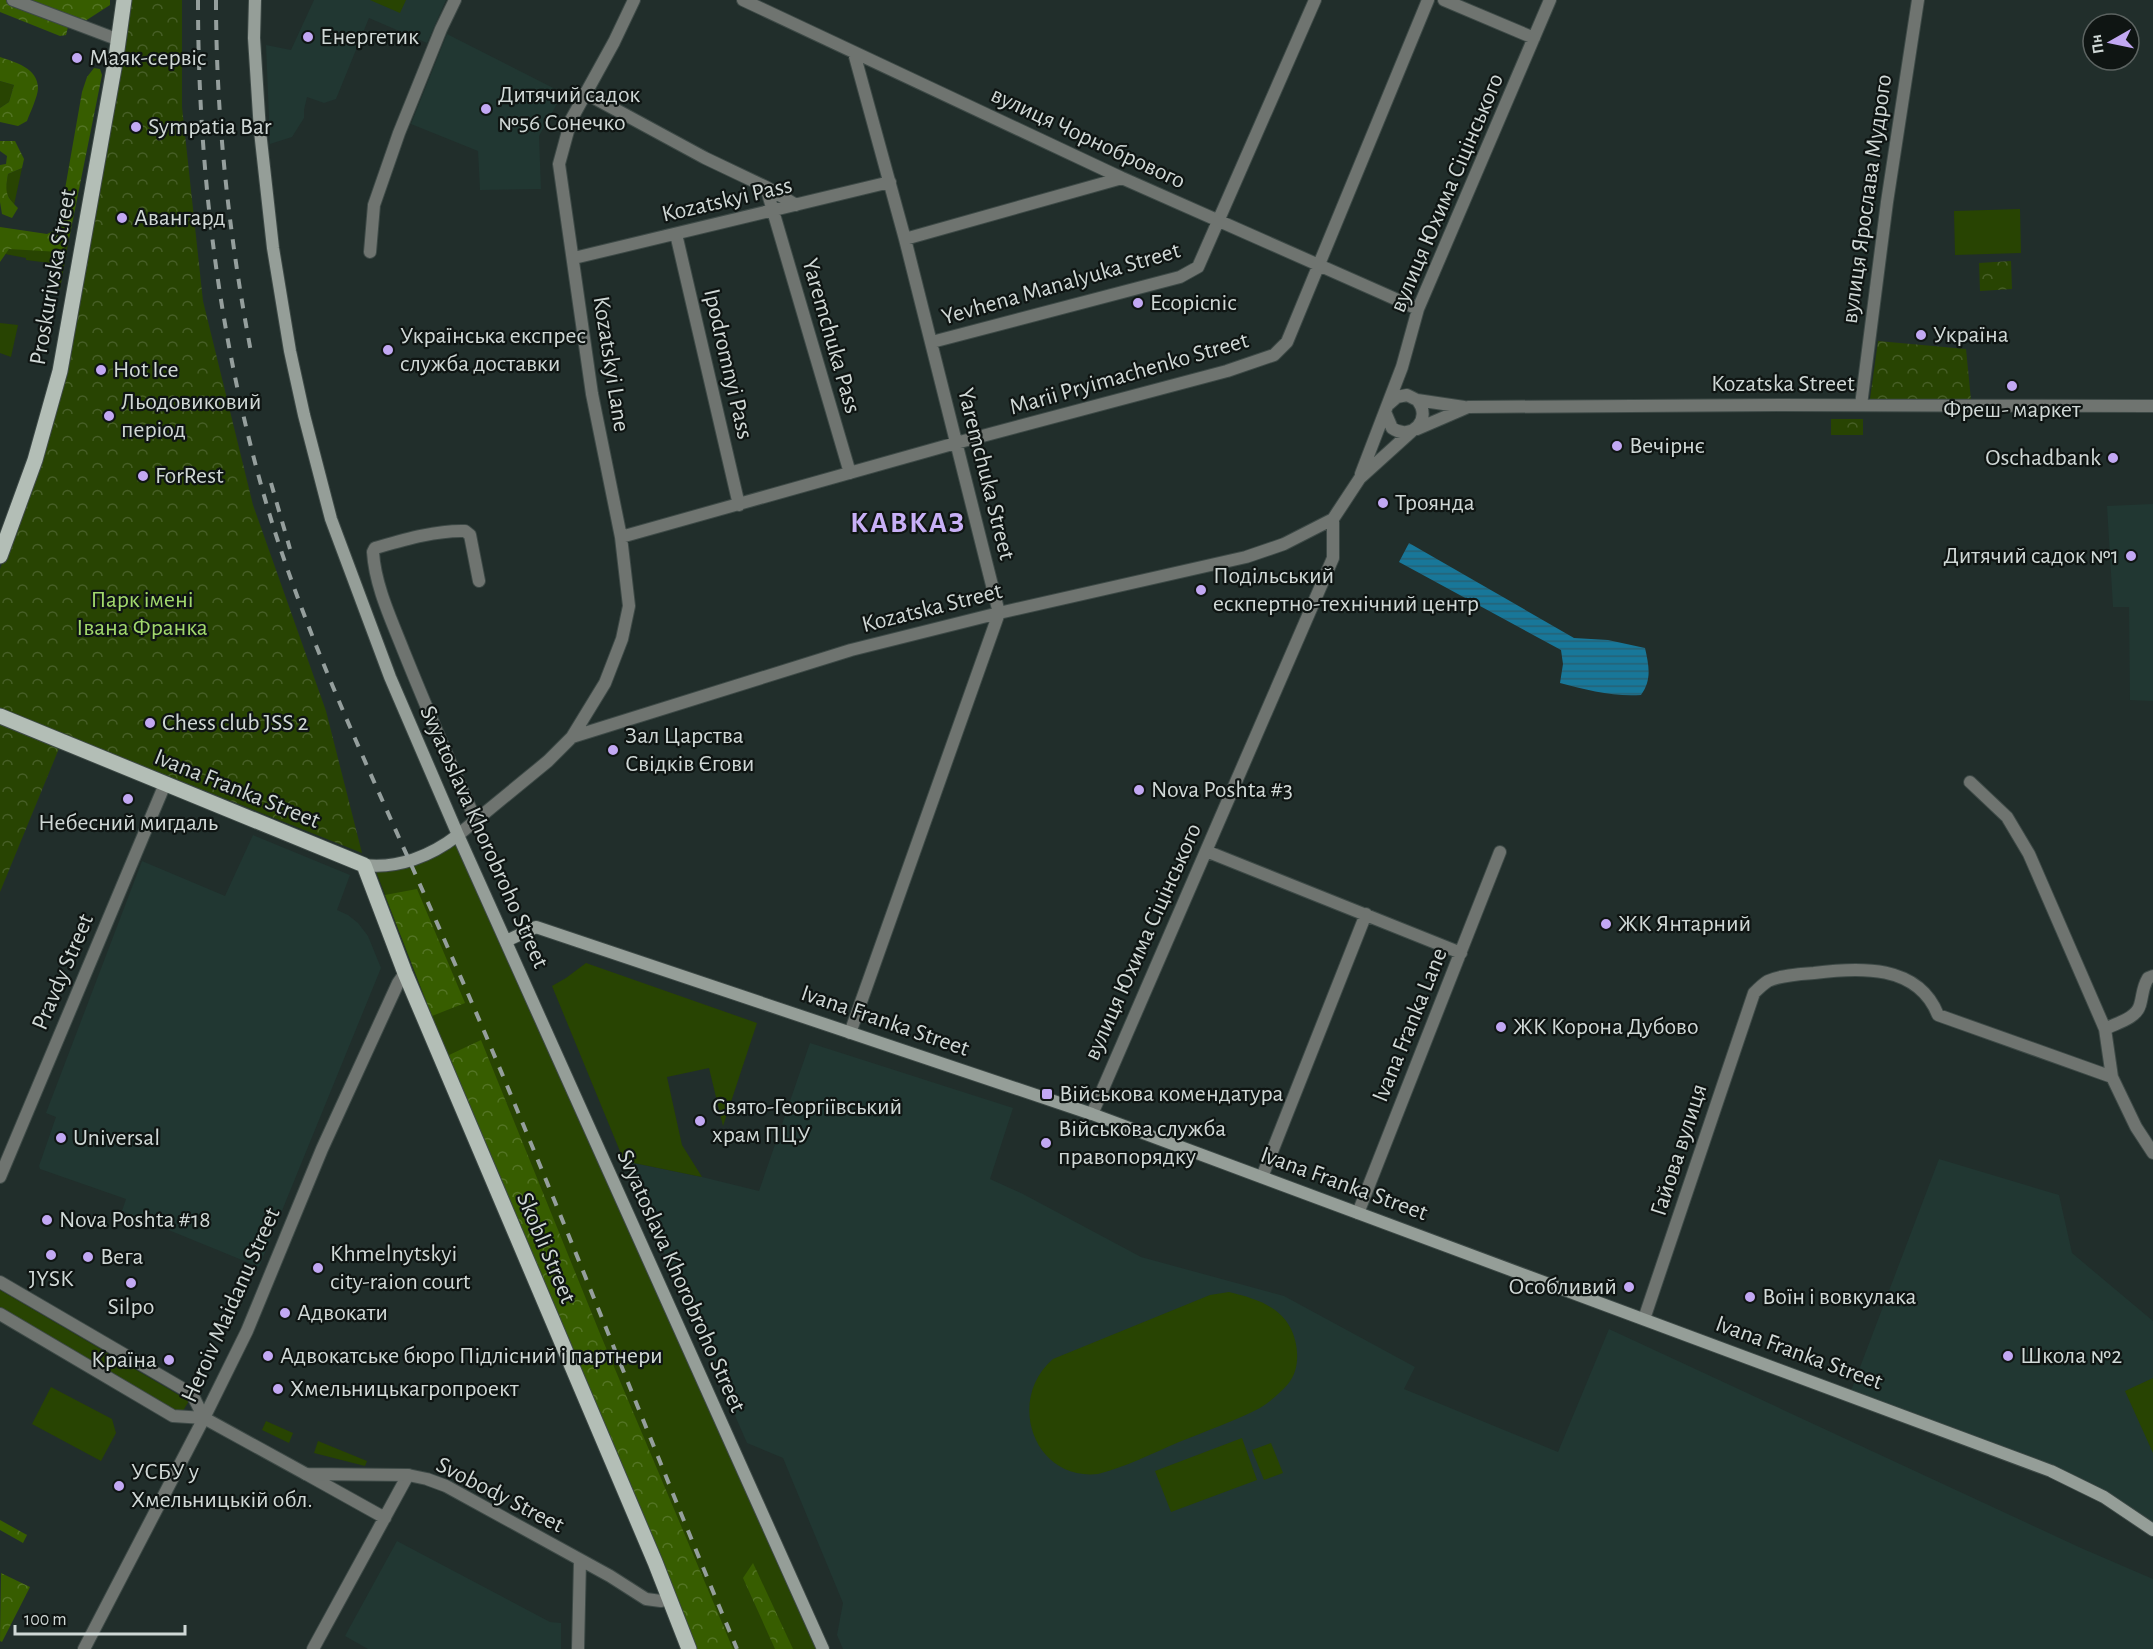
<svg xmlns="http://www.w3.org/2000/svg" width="2153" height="1649" viewBox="0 0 2153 1649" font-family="'Alegreya Sans',sans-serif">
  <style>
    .built { fill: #213732 }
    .green { fill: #284402 }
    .forest { fill: url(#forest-crowns) }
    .park { fill: url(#park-crowns) }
    .water { fill: url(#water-rules) }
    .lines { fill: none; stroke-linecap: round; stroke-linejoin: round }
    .minor-casing { stroke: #3d4946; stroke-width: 14 }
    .tertiary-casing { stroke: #3d4946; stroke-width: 14 }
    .secondary-casing { stroke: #3d4946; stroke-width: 14 }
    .primary-casing { stroke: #3d4946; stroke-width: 17 }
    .minor { stroke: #6f7470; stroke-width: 12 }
    .tertiary { stroke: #6f7470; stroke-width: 12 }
    .secondary { stroke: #959e98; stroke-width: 12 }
    .primary { stroke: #b3beb6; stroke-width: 15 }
    .rail { stroke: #959f9d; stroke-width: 4; stroke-dasharray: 10 10; stroke-linecap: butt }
    .poi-dot { fill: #c2a8f3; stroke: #0f1513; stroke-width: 2 }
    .labels { text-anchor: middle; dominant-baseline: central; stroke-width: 4.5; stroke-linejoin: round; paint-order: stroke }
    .poi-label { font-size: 24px; fill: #d0d8d6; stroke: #0f1513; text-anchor: start }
    .street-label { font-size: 24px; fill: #d0d8d6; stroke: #0f1513 }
    .park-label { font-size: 24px; fill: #a2d96d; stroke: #0f1513 }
    .district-label { font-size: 30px; font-weight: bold; letter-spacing: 1.5px; fill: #c8b0f6; stroke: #0f1513 }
  </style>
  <defs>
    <pattern id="forest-crowns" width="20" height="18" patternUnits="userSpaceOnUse" patternTransform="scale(1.5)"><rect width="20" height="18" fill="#375d00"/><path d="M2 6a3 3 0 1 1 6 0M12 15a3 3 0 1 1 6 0" fill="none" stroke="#537424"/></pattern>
    <pattern id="park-crowns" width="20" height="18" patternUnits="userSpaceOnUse" patternTransform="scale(1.5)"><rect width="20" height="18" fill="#284402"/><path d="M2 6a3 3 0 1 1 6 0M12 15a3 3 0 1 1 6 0" fill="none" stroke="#465e26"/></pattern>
    <pattern id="water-rules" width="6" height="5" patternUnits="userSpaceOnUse" patternTransform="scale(1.5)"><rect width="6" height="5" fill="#187799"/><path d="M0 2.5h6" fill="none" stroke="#276175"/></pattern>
  </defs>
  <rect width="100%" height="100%" fill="#212e2b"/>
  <path class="built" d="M314,0h132l-19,43 -58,-25 -33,81 -12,4 -17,-6 -3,13v8l-12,19 -22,7 -4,-99 25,5z
    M447,34l116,59 -24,43 2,53 -61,1 -2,-39 -67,-27z
    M2153,504v197l-23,-1 -1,-93h-16l-6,-101z
    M253,835l97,40 -13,35 11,5 10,8 10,13 13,32 -122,299 -137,-56 4,-12 -86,-30 -1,-3 17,-49 -10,-4 96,-252 83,35z
    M810,1043l203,65 -23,71 33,15 118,63 143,39 131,71 -11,22 154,63 51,-123 472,219 72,31v70h-1310l-6,-14 6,-32 -60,-145 -36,-15 -123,-282 78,16 57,14z
    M1939,1159l120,36 13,58 81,68v204l-47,-33 -255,-101z
    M397,1541l153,81 11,1v26h-193l-23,-13z"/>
  <path class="green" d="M370,0h36l-6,13z
    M0,81l14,4 -5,17 -9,6z
    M22,168l-8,37 -9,-14 3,-17z
    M2020,209l1,44 -66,2 -1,-44z
    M68,244l-8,45 -8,-4v-18l-2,-4 -24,-3v-2l-21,-4 4,-5 57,-2z
    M0,323l18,2 -7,32 -11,-4z
    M456,842l362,807h-124l-32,-90 -215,-503 -73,-190z
    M586,963l171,60 -34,103 -14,-58 -42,9 15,68 20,32 -78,-16 -72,-175 14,-8z
    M0,1290l189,111 -8,13 -181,-107z
    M1229,1292c29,7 58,16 66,48 4,15 3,32 -7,44 -8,9 -18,18 -28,24 -25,13 -54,23 -81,34 -26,11 -53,25 -81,32 -65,7 -92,-75 -45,-115l157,-64z
    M2153,1378v75l-28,-62z
    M51,1387l61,32 4,14 -15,28 -69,-37z
    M266,1421l27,12 -4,10 -27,-13z
    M1242,1438l15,42 -86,32 -16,-41z
    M318,1441l49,20 -2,5 -51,-13z
    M1271,1443l12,30 -19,7 -12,-30z"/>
  <path class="forest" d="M0,0h110v5l-31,20 -12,-5 1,7 -2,8 -6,1 -60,-24z
    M0,57c15,5 38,11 38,31 0,8 -8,25 -11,33l-9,5 -18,-4v-14l9,-6 5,-17 -14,-4z
    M94,68l6,1 2,6 -34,169 -8,8 -51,-3 -9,13v-35l47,7 11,-5 24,-137 5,-15z
    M0,141h15l9,18 -2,9 -14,6c-3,18 -3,21 10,34l-6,10 -10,-4 -2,-12v-37l6,-1 1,-8 -7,-5z
    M417,889l48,114 -33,13 -47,-121z
    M481,1040l120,296 132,313h-39l-32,-90 -215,-503z
    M0,1520l27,15 -4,8 -23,-13z
    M753,1563l40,86h-18l-32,-71z
    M1,1573l29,14 -28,55 -2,-1z"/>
  <path class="park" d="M129,0h53v107l21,194 50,204 73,206 36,142 -362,-144v-140l40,-107z
    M2011,261l1,28 -32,2 -1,-28z
    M1878,341l88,8 5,51 -101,-1z
    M1831,419h32v16h-32z
    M0,721l60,25 -60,146z"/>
  <path class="water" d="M1409,543l165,95 34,2 37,8c4,18 7,32 -4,47 -27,2 -55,-5 -81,-12l3,-19 -2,-14 -162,-88z"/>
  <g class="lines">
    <defs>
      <path id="minor" d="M13,0l106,40
        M743,0l379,178 296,131
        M1444,0l90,38
        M585,93l120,65 61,29 84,286
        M766,187l30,18
        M676,234l63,271
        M905,239l217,-61
        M370,252l4,-47 25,-72 42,-104 14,-29
        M574,258l316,-76
        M932,342l248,-65 18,-10 117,-267
        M1389,404l8,-7 10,-2 10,5 47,7
        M1861,405l26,-203 31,-202
        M1386,414l6,14c20,14 41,-10 25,-28
        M1417,429l51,-22 309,-2 376,1
        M1361,474l41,-107 16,-58 132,-309
        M621,537l335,-94 271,-72 47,-16 13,-13 141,-342
        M572,737l33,-54 17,-44 7,-33 -8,-69 -29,-143 -33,-230 12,-44 43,-78 20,-42
        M1970,782l37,35 22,37 76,175 7,48 24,50 17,26
        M476,821c-25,-56 -49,-112 -72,-169 -12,-31 -29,-66 -31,-100l2,-4c28,-8 61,-18 90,-17l5,4 9,46
        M458,835l90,-74 24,-24 279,-87 148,-37 247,-56 38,-13 49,-25 27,-41 52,-47
        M1206,851l255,102
        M2105,1029c11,-6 31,-10 35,-24 3,-10 2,-17 8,-27l5,-2
        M850,1033l149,-420 -94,-374 -51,-186
        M1092,1114l241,-556v-39
        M0,1177l165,-393
        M1262,1177l104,-263
        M1358,1213l142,-361
        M1644,1319l110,-326c4,-4 9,-9 14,-12 13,-6 32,-7 46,-8 45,-6 104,-9 124,42l174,62
        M306,1474l79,44
        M313,1649l95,-174"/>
      <path id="tertiary" d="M0,1282l192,112 12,24
        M0,1314l173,102 31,2 102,56 102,1 19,4 19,7 164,90 36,23 15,2 9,-3
        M84,1649l120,-231 43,-87 75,-182 76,-166 7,-10
        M578,1649l2,-89"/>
      <path id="secondary" d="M255,0l-1,38 6,93 13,117 17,103 14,64 27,104 59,158 68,158 365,814
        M364,865c34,4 67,-9 94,-30
        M506,941l30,-14 556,187 959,357 53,26 49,33"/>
      <path id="primary" d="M0,556l35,-96 25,-89 56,-314 8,-57
        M0,716l364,149 41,108 250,589 34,87"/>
    </defs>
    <use href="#minor" class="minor-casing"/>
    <use href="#tertiary" class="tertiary-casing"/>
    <use href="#secondary" class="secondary-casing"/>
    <use href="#primary" class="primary-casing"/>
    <use href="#minor" class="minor"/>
    <use href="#tertiary" class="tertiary"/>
    <use href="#secondary" class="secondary"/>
    <use href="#primary" class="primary"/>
    <path class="rail" d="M198,0c0,178 23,358 76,529 32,100 75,197 118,293 31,69 62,139 92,209 87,205 167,413 253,618
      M216,0c0,118 13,236 35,352
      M271,483l19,66"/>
  </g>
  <g class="poi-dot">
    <circle cx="308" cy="37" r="6"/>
    <circle cx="77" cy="58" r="6"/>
    <circle cx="486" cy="109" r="6"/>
    <circle cx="136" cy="127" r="6"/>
    <circle cx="122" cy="218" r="6"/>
    <circle cx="1138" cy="303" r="6"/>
    <circle cx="1921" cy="335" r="6"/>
    <circle cx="388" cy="350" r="6"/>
    <circle cx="101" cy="370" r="6"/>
    <circle cx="2012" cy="386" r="6"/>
    <circle cx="109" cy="416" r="6"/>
    <circle cx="1617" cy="446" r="6"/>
    <circle cx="2113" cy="458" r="6"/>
    <circle cx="143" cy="476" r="6"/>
    <circle cx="1383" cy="503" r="6"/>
    <circle cx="2131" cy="556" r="6"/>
    <circle cx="1201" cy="590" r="6"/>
    <circle cx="150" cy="723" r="6"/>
    <circle cx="613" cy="750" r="6"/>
    <circle cx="1139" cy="790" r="6"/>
    <circle cx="128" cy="799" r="6"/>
    <circle cx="1606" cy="924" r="6"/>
    <circle cx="1501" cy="1027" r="6"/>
    <rect x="1041" y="1088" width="12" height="12" rx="3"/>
    <circle cx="700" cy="1121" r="6"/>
    <circle cx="61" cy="1138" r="6"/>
    <circle cx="1046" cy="1143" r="6"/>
    <circle cx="47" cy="1220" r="6"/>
    <circle cx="51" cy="1255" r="6"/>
    <circle cx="88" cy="1257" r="6"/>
    <circle cx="318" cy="1268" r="6"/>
    <circle cx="131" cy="1283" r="6"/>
    <circle cx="1629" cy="1287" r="6"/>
    <circle cx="1750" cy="1297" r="6"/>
    <circle cx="285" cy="1313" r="6"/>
    <circle cx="268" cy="1356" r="6"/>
    <circle cx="2008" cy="1356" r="6"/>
    <circle cx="169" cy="1360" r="6"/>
    <circle cx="278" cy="1389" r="6"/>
    <circle cx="119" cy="1486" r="6"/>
  </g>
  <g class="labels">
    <g class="poi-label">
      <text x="320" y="37">Енергетик</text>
      <text x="89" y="58">Маяк-сервіс</text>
      <text x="498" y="95">Дитячий садок<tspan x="498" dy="28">№56 Сонечко</tspan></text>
      <text x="148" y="127">Sympatia Bar</text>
      <text x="134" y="218">Авангард</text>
      <text x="1150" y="303">Ecopicnic</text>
      <text x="1933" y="335">Україна</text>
      <text x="400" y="336">Українська експрес<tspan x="400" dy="28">служба доставки</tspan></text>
      <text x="113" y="370">Hot Ice</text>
      <text x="121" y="402">Льодовиковий<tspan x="121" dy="28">період</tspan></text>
      <text x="2012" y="410" text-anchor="middle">Фреш- маркет</text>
      <text x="1629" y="446">Вечірнє</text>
      <text x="2101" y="458" text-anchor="end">Oschadbank</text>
      <text x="155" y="476">ForRest</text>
      <text x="1395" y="503">Троянда</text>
      <text x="2119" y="556" text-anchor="end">Дитячий садок №1</text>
      <text x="1213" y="576">Подільський<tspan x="1213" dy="28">ескпертно-технічний центр</tspan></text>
      <text x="162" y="723">Chess club JSS 2</text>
      <text x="625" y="736">Зал Царства<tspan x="625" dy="28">Свідків Єгови</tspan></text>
      <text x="1151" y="790">Nova Poshta #3</text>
      <text x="128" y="823" text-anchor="middle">Небесний мигдаль</text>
      <text x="1618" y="924">ЖК Янтарний</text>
      <text x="1513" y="1027">ЖК Корона Дубово</text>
      <text x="1059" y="1094">Військова комендатура</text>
      <text x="712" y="1107">Свято-Георгіївський<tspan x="712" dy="28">храм ПЦУ</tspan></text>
      <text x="1058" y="1129">Військова служба<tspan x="1058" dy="28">правопорядку</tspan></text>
      <text x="73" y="1138">Universal</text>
      <text x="59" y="1220">Nova Poshta #18</text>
      <text x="330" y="1254">Khmelnytskyi<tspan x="330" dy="28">city-raion court</tspan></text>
      <text x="100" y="1257">Вега</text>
      <text x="51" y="1279" text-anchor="middle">JYSK</text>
      <text x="1617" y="1287" text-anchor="end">Особливий</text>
      <text x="1762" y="1297">Воїн і вовкулака</text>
      <text x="131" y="1307" text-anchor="middle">Silpo</text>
      <text x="297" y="1313">Адвокати</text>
      <text x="280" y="1356">Адвокатське бюро Підлісний і партнери</text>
      <text x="2020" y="1356">Школа №2</text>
      <text x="157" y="1360" text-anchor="end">Країна</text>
      <text x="290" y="1389">Хмельницькагропроект</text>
      <text x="131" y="1472">УСБУ у<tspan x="131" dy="28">Хмельницькій обл.</tspan></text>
    </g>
    <g class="street-label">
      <text transform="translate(1088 138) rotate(25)">вулиця Чорнобрового</text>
      <text transform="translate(1447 193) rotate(-67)">вулиця Юхима Сіцінського</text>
      <text transform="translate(1867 199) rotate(-82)">вулиця Ярослава Мудрого</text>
      <text transform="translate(727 200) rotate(-13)">Kozatskyi Pass</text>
      <text transform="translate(53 277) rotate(-80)">Proskurivska Street</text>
      <text transform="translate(1061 284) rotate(-16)">Yevhena Manalyuka Street</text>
      <text transform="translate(831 336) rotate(74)">Yaremchuka Pass</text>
      <text transform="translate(611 364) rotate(81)">Kozatskyi Lane</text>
      <text transform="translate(728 364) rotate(77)">Ipodromnyi Pass</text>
      <text transform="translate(1129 374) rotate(-16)">Marii Pryimachenko Street</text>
      <text x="1783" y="384">Kozatska Street</text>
      <text transform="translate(986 474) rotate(76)">Yaremchuka Street</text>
      <text transform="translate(932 608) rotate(-14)">Kozatska Street</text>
      <text transform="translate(237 789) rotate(22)">Ivana Franka Street</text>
      <text transform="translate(484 837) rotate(66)">Svyatoslava Khorobroho Street</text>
      <text transform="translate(1143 942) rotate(-66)">вулиця Юхима Сіцінського</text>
      <text transform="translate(63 972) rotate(-67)">Pravdy Street</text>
      <text transform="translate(885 1021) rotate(19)">Ivana Franka Street</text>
      <text transform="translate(1410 1025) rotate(-68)">Ivana Franka Lane</text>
      <text transform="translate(1679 1150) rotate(-72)">Гайова вулиця</text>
      <text transform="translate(1344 1184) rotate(20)">Ivana Franka Street</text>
      <text transform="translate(546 1248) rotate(67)">Skobli Street</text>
      <text transform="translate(681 1281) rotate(66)">Svyatoslava Khorobroho Street</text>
      <text transform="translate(231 1305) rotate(-66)">Heroiv Maidanu Street</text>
      <text transform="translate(1799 1353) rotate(20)">Ivana Franka Street</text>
      <text transform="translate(500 1495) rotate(27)">Svobody Street</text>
    </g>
    <g class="park-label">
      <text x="142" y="600">Парк імені<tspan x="142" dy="28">Івана Франка</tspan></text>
    </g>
    <g class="district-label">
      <text x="908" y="523">КАВКАЗ</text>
    </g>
  </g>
  <g transform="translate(2111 42) rotate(261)"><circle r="28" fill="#0f1513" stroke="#5c6361" stroke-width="1.5"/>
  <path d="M0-4.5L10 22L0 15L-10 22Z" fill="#c2a8f3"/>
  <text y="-9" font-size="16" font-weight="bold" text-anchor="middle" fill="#d0d8d6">Пн</text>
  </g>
  <path d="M15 1625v9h170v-9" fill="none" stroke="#d0d8d6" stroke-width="3"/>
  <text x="24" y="1625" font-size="18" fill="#d0d8d6" stroke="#0f1513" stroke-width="4.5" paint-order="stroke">100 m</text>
</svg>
